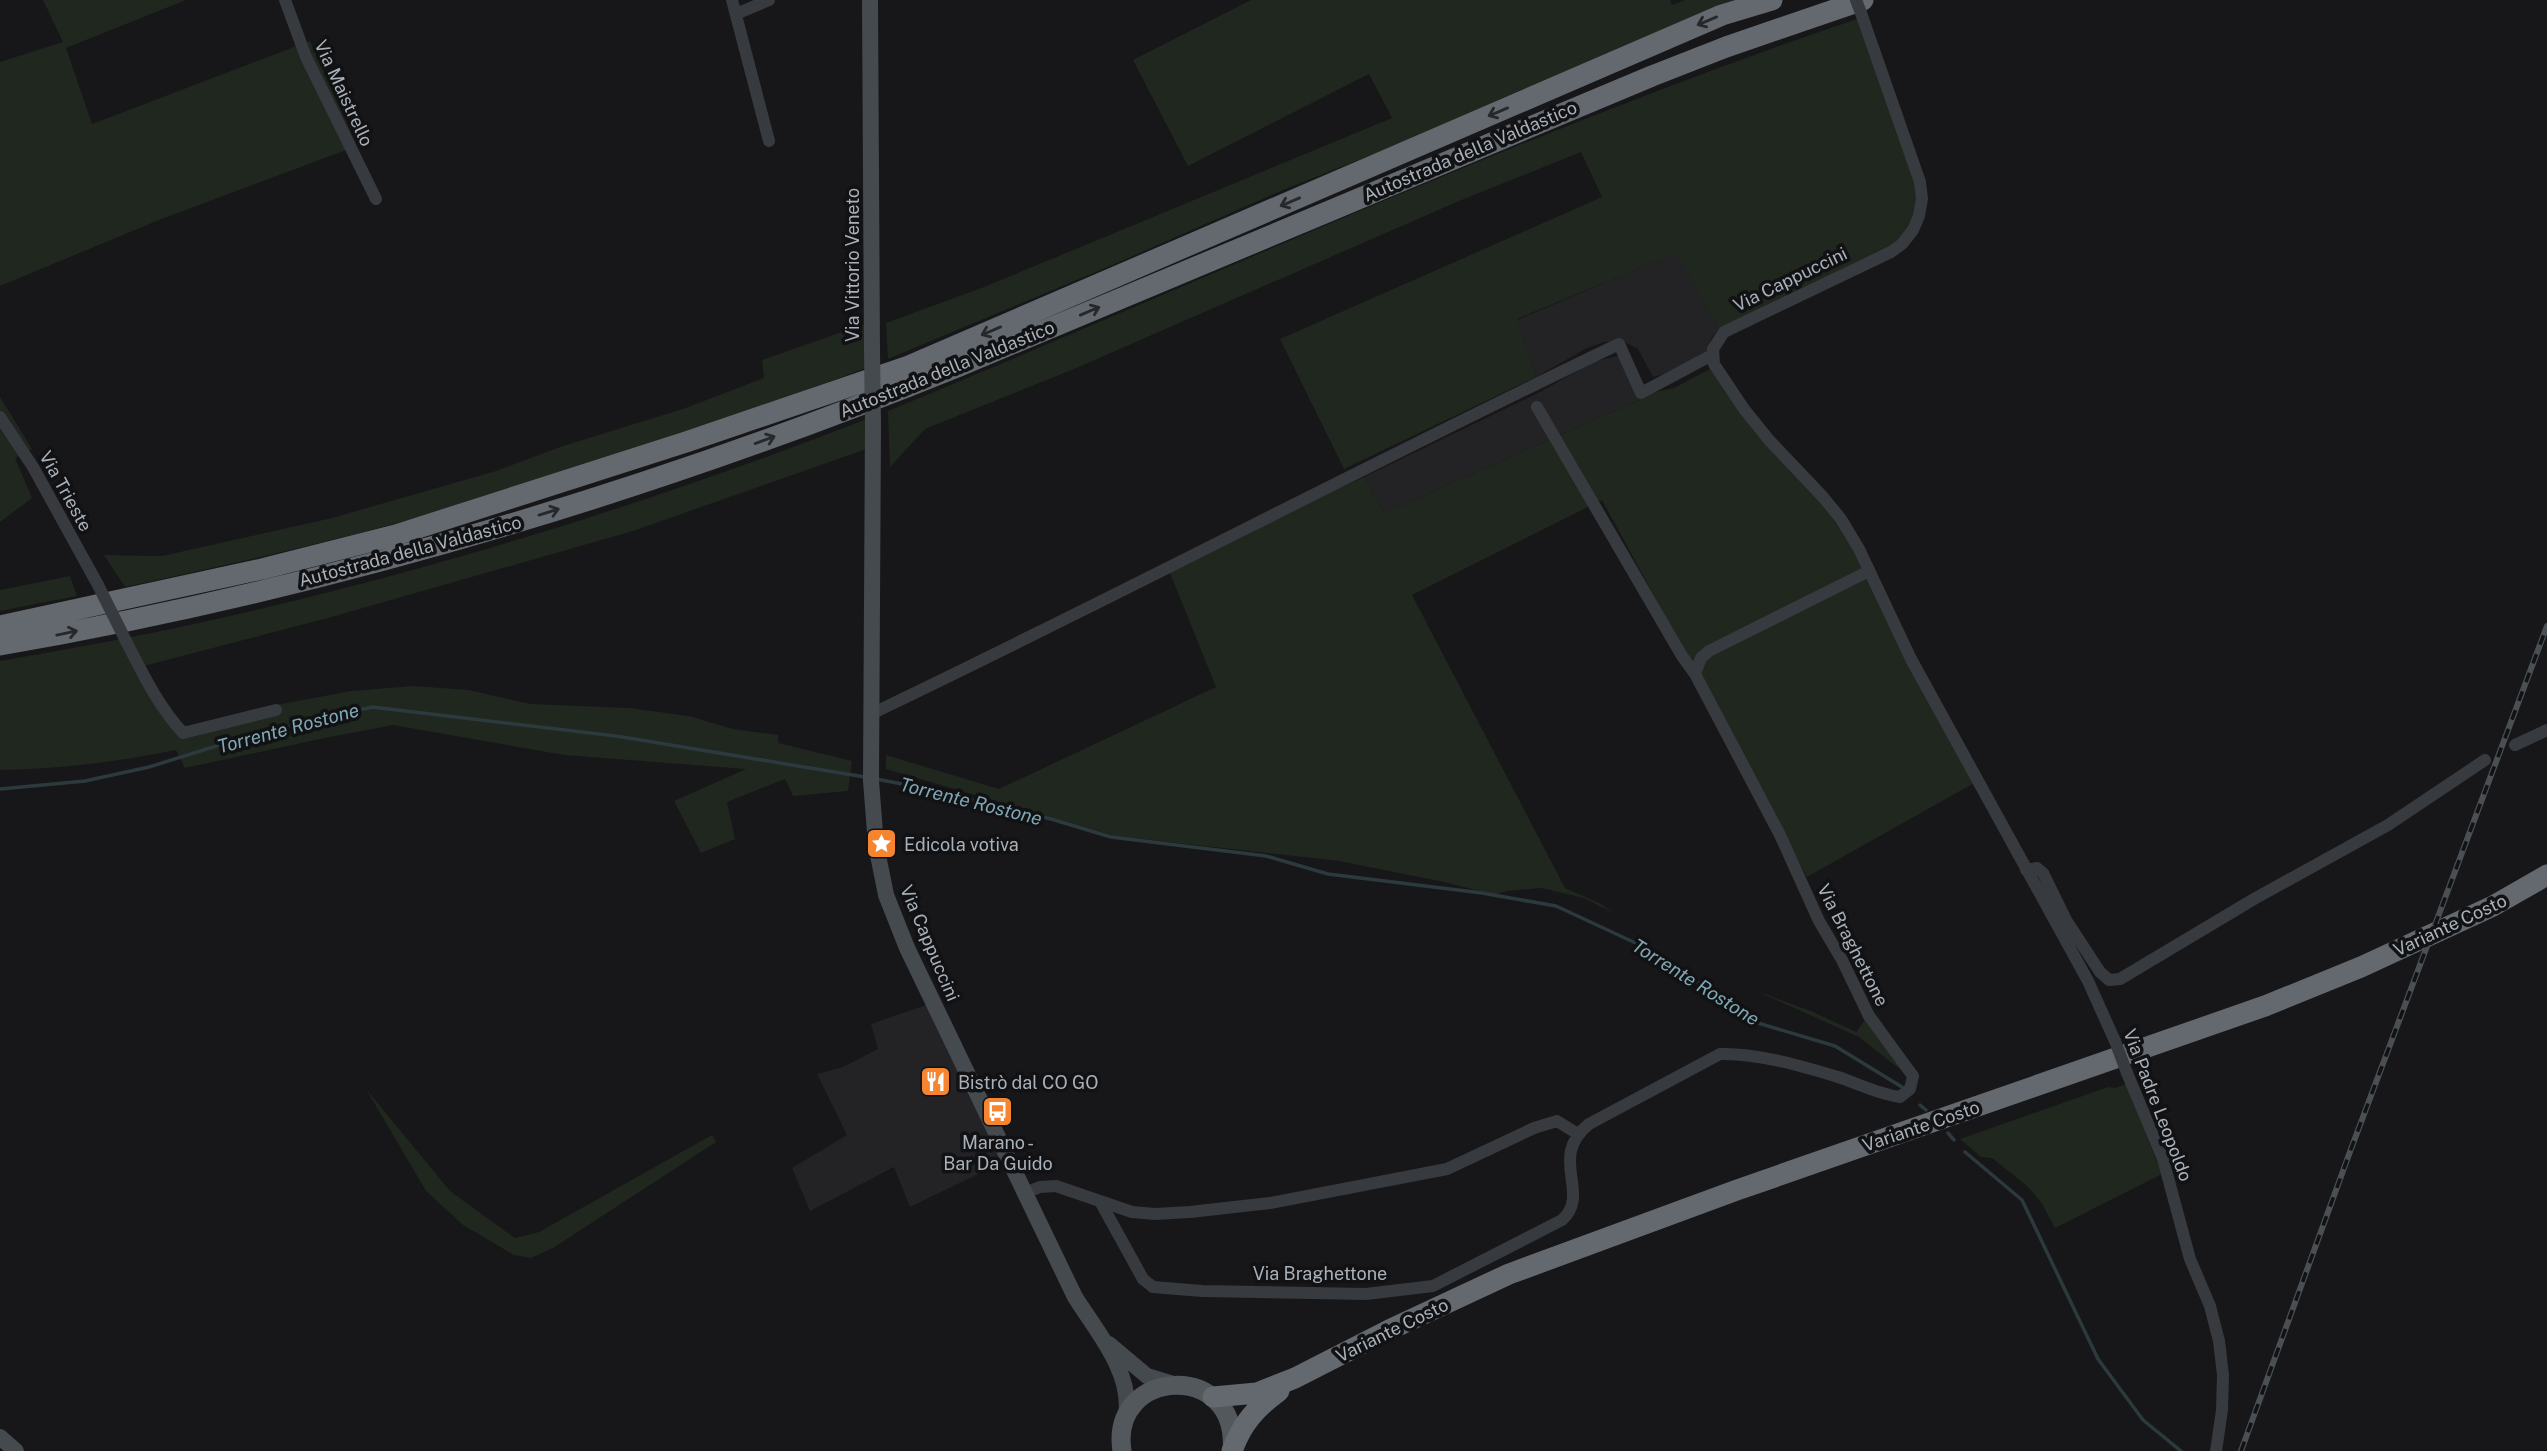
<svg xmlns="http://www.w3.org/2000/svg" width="2547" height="1451" viewBox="0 0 2547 1451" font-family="'Public Sans',sans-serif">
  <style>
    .built { fill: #232326 }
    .green { fill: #1f271e }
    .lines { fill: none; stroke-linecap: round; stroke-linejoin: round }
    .stream { stroke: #2c3a3d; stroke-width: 3.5 }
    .street { stroke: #373a3e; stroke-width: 12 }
    .secondary { stroke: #454a4e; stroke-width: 16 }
    .primary { stroke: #53585d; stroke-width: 19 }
    .highway { stroke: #63696f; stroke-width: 21 }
    .rail-casing { stroke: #4a4f53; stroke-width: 6 }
    .rail { stroke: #121214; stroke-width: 3.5; stroke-dasharray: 10; stroke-linecap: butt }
    .street-bridge { stroke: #373a3e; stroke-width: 12 }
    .secondary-bridge { stroke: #454a4e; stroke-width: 16 }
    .oneway { stroke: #26282b }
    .labels { text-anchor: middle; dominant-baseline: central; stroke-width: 7; stroke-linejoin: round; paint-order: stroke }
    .street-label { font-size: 18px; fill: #a8b1b9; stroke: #121214 }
    .poi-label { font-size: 18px; fill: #a8b1b9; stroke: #121214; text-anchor: start }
    .water-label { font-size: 19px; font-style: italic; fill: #7fa8b5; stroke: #121214 }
  </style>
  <rect width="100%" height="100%" fill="#171719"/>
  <path class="built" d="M1677,252l42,77 -7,8 -7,17 -38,19 -14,4 -15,-28 -9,-5 -11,-3 -14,1 -17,6 -51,29 -19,-57z
    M1617,356l7,2 25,35 11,-2 -276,122 -20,-36 178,-86 51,-29z
    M926,1005l77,157 -93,45 -16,-40 -84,44 -18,-43 55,-33 -30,-61 26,-7 35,-18 -7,-25z"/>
  <path class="green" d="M43,0h143l-120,48 26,76 218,-83 47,105 -198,74 -159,66v-224l63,-20z
    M1251,0h419l2,5 13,-5h75l-477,190 -180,79 -215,90 -2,-36 98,-36 408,-169 -23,-44 -181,92 -55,-106z
    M1860,18l53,152c6,34 7,55 -22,77l-172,82 -43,-76 -159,66 19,58 -192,92 -64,-130 322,-142 -21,-45 -122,49 -385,168 -149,60 -35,38 -2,-56c323,-133 641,-282 972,-393z
    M865,324l1,44c-120,45 -242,89 -365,126 -124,37 -250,66 -376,93l-21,-32 58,1 170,-38 164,-47 67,-25 120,-37 81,-31 -2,-18z
    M1710,369l125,149 17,28 124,236 -169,95 -205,-377 -190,95 153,293 34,15 16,11 -31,-16 -43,-10 -35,3 -11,4 -51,-13 -105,-21 -224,-25 -229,-67v-14l113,34 217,-102 -46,-114 69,-39 125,-57 20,36 276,-122 14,-3z
    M0,397l32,52 -17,9 17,40 -32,24z
    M867,419l2,29 -236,83 -305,87 -188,49 22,35 31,32 83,-29 75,-14 62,-5 56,4 61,14 99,4 60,8 44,13 45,6v8l74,18 -4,30 -55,5 -8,-17 -58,23 8,37 -34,14 -27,-52 72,-32 -182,-14 -171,-30 -73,14 -135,29 -9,-18c-59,12 -116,19 -176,20v-109c68,-12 136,-24 203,-39 226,-50 448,-119 664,-203z
    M70,576l7,20 -77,15v-21z
    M1756,991l57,21 43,20 7,-9 5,-20 49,70 -2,8 -56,-44z
    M2126,1084l36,90 -107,54 -14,-26 -14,-16 -35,-28 -11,-1 -21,-18 148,-52 7,1z
    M366,1089l84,102 65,47 24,-6 173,-97 4,7 -163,106 -22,10 -17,-3 -51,-30 -37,-34z"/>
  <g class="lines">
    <path class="stream" d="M876,779l42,8 133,32 60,18 155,19 62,18 154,19 74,13 86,40 116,77 77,23 67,41
      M0,789l85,-8 64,-14 93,-29 130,-31 244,29 249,41
      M1920,1105l6,5
      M1948,1133l6,7
      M1965,1152l57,48 76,159 45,61 38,31"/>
    <path class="street" d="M285,0l21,57 70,142
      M732,0l37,141
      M1861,13l59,169 2,17 -3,17 -6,14 -11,14 -11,8 -167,80 -11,17 1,15 30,45 25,31 54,57 18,22 18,30 52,110 177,322 27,60
      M736,14l33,-14
      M1537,407l145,249 13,18
      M0,417l33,50 65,118
      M126,641c17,33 32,65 57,92l93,-23
      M871,714c251,-120 497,-250 748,-370l22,49 71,-38
      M2515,745l32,-15
      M2026,870l11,-2 6,5 23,47 34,52 9,8 11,-1 134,-80 134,-74 97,-65
      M2127,1073l36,86 27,100 20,47 9,35 4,34 -1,35 -6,41
      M1025,1193l15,-6 16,-1 76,26 23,2 35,-2 80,-9 177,-34 87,-41 23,-7 21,13
      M1101,1203l42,76 10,8 49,4 164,3 67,-8 129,-66c30,-27 -15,-62 27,-96l131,-70c37,-1 82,12 118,23 21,7 40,17 62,20l10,-8 3,-13 -44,-60 -27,-56 -23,-39 -39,-86 -85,-161 6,-16 8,-7 160,-80"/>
    <path class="secondary" d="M870,0l2,349
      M873,426l-2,355 5,64 10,50 21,53 168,349c22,35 58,76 51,119
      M1109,1344l38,32 26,8
      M0,1437l16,14"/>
    <path class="primary" d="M1122,1451c-13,-84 118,-91 110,0"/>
    <path class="highway" d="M0,626l262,-57 134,-34 290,-93 223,-76 813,-351 50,-15
      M0,645c328,-57 648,-153 957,-278l695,-291 74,-29 137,-47
      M1213,1397l44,-4 38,-15 94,-48 120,-56 228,-84 528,-184 96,-39 132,-61 54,-31
      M1232,1451c10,-28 24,-43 47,-60"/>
    <defs>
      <path id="rail" d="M2241,1451l110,-302 196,-523"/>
    </defs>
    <use href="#rail" class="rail-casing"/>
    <use href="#rail" class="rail"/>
    <path class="street-bridge" d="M1856,0l5,13
      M98,585l28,56
      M2115,1041l12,32"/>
    <path class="secondary-bridge" d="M872,349l1,77"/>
  </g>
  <defs><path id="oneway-shaft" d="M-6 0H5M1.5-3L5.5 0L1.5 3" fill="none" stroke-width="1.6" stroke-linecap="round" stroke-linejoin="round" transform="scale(1.75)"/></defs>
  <g class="oneway">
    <use href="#oneway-shaft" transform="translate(1707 21) rotate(157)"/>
    <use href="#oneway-shaft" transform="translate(1498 112) rotate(157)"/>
    <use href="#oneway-shaft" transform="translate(1290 202) rotate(157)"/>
    <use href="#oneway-shaft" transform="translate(1090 311) rotate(-23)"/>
    <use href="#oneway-shaft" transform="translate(991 331) rotate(157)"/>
    <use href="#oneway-shaft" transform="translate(765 440) rotate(-20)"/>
    <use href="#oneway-shaft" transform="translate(549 512) rotate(-17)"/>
    <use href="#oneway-shaft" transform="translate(67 633) rotate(-12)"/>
  </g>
  <defs>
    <symbol id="sight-square" viewBox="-11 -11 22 22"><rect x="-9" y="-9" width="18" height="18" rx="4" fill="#f78530" stroke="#121214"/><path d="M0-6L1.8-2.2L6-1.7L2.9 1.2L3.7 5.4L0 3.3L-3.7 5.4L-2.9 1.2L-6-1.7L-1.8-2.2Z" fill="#fff"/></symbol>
    <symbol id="restaurant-square" viewBox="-11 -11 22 22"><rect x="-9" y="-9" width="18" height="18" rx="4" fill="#f78530" stroke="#121214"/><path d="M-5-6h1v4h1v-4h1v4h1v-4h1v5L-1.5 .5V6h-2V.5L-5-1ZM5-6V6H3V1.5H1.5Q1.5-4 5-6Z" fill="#fff"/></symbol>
    <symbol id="bus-square" viewBox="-11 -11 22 22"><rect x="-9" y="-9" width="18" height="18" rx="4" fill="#f78530" stroke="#121214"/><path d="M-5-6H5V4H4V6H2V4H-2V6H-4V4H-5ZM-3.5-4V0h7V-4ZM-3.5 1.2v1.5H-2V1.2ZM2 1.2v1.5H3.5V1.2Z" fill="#fff"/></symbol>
  </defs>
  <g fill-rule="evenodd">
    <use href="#sight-square" x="864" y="826" width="35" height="35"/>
    <use href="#restaurant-square" x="918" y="1064" width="35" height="35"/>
    <use href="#bus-square" x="980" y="1094" width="35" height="35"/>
  </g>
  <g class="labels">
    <g class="street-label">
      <text transform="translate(344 93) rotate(65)">Via Maistrello</text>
      <text transform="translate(1470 151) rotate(-23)">Autostrada della Valdastico</text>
      <text transform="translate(852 265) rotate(-90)">Via Vittorio Veneto</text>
      <text transform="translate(1790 279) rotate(-26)">Via Cappuccini</text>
      <text transform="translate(947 369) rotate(-22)">Autostrada della Valdastico</text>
      <text transform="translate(66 491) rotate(61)">Via Trieste</text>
      <text transform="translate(410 551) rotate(-15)">Autostrada della Valdastico</text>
      <text transform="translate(2450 925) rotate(-25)">Variante Costo</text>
      <text transform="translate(930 943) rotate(67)">Via Cappuccini</text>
      <text transform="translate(1853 945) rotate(63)">Via Braghettone</text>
      <text transform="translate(2158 1105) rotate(69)">Via Padre Leopoldo</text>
      <text transform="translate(1921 1126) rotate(-19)">Variante Costo</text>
      <text x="1320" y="1273">Via Braghettone</text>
      <text transform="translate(1392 1330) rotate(-26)">Variante Costo</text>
    </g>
    <g class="poi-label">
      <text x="904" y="844">Edicola votiva</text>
      <text x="958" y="1082">Bistrò dal CO GO</text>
      <text x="998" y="1142" text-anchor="middle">Marano -<tspan x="998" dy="21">Bar Da Guido</tspan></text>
    </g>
    <g class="water-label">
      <text transform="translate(288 728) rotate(-15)">Torrente Rostone</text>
      <text transform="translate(971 801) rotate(14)">Torrente Rostone</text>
      <text transform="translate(1696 982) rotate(32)">Torrente Rostone</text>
    </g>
  </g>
</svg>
